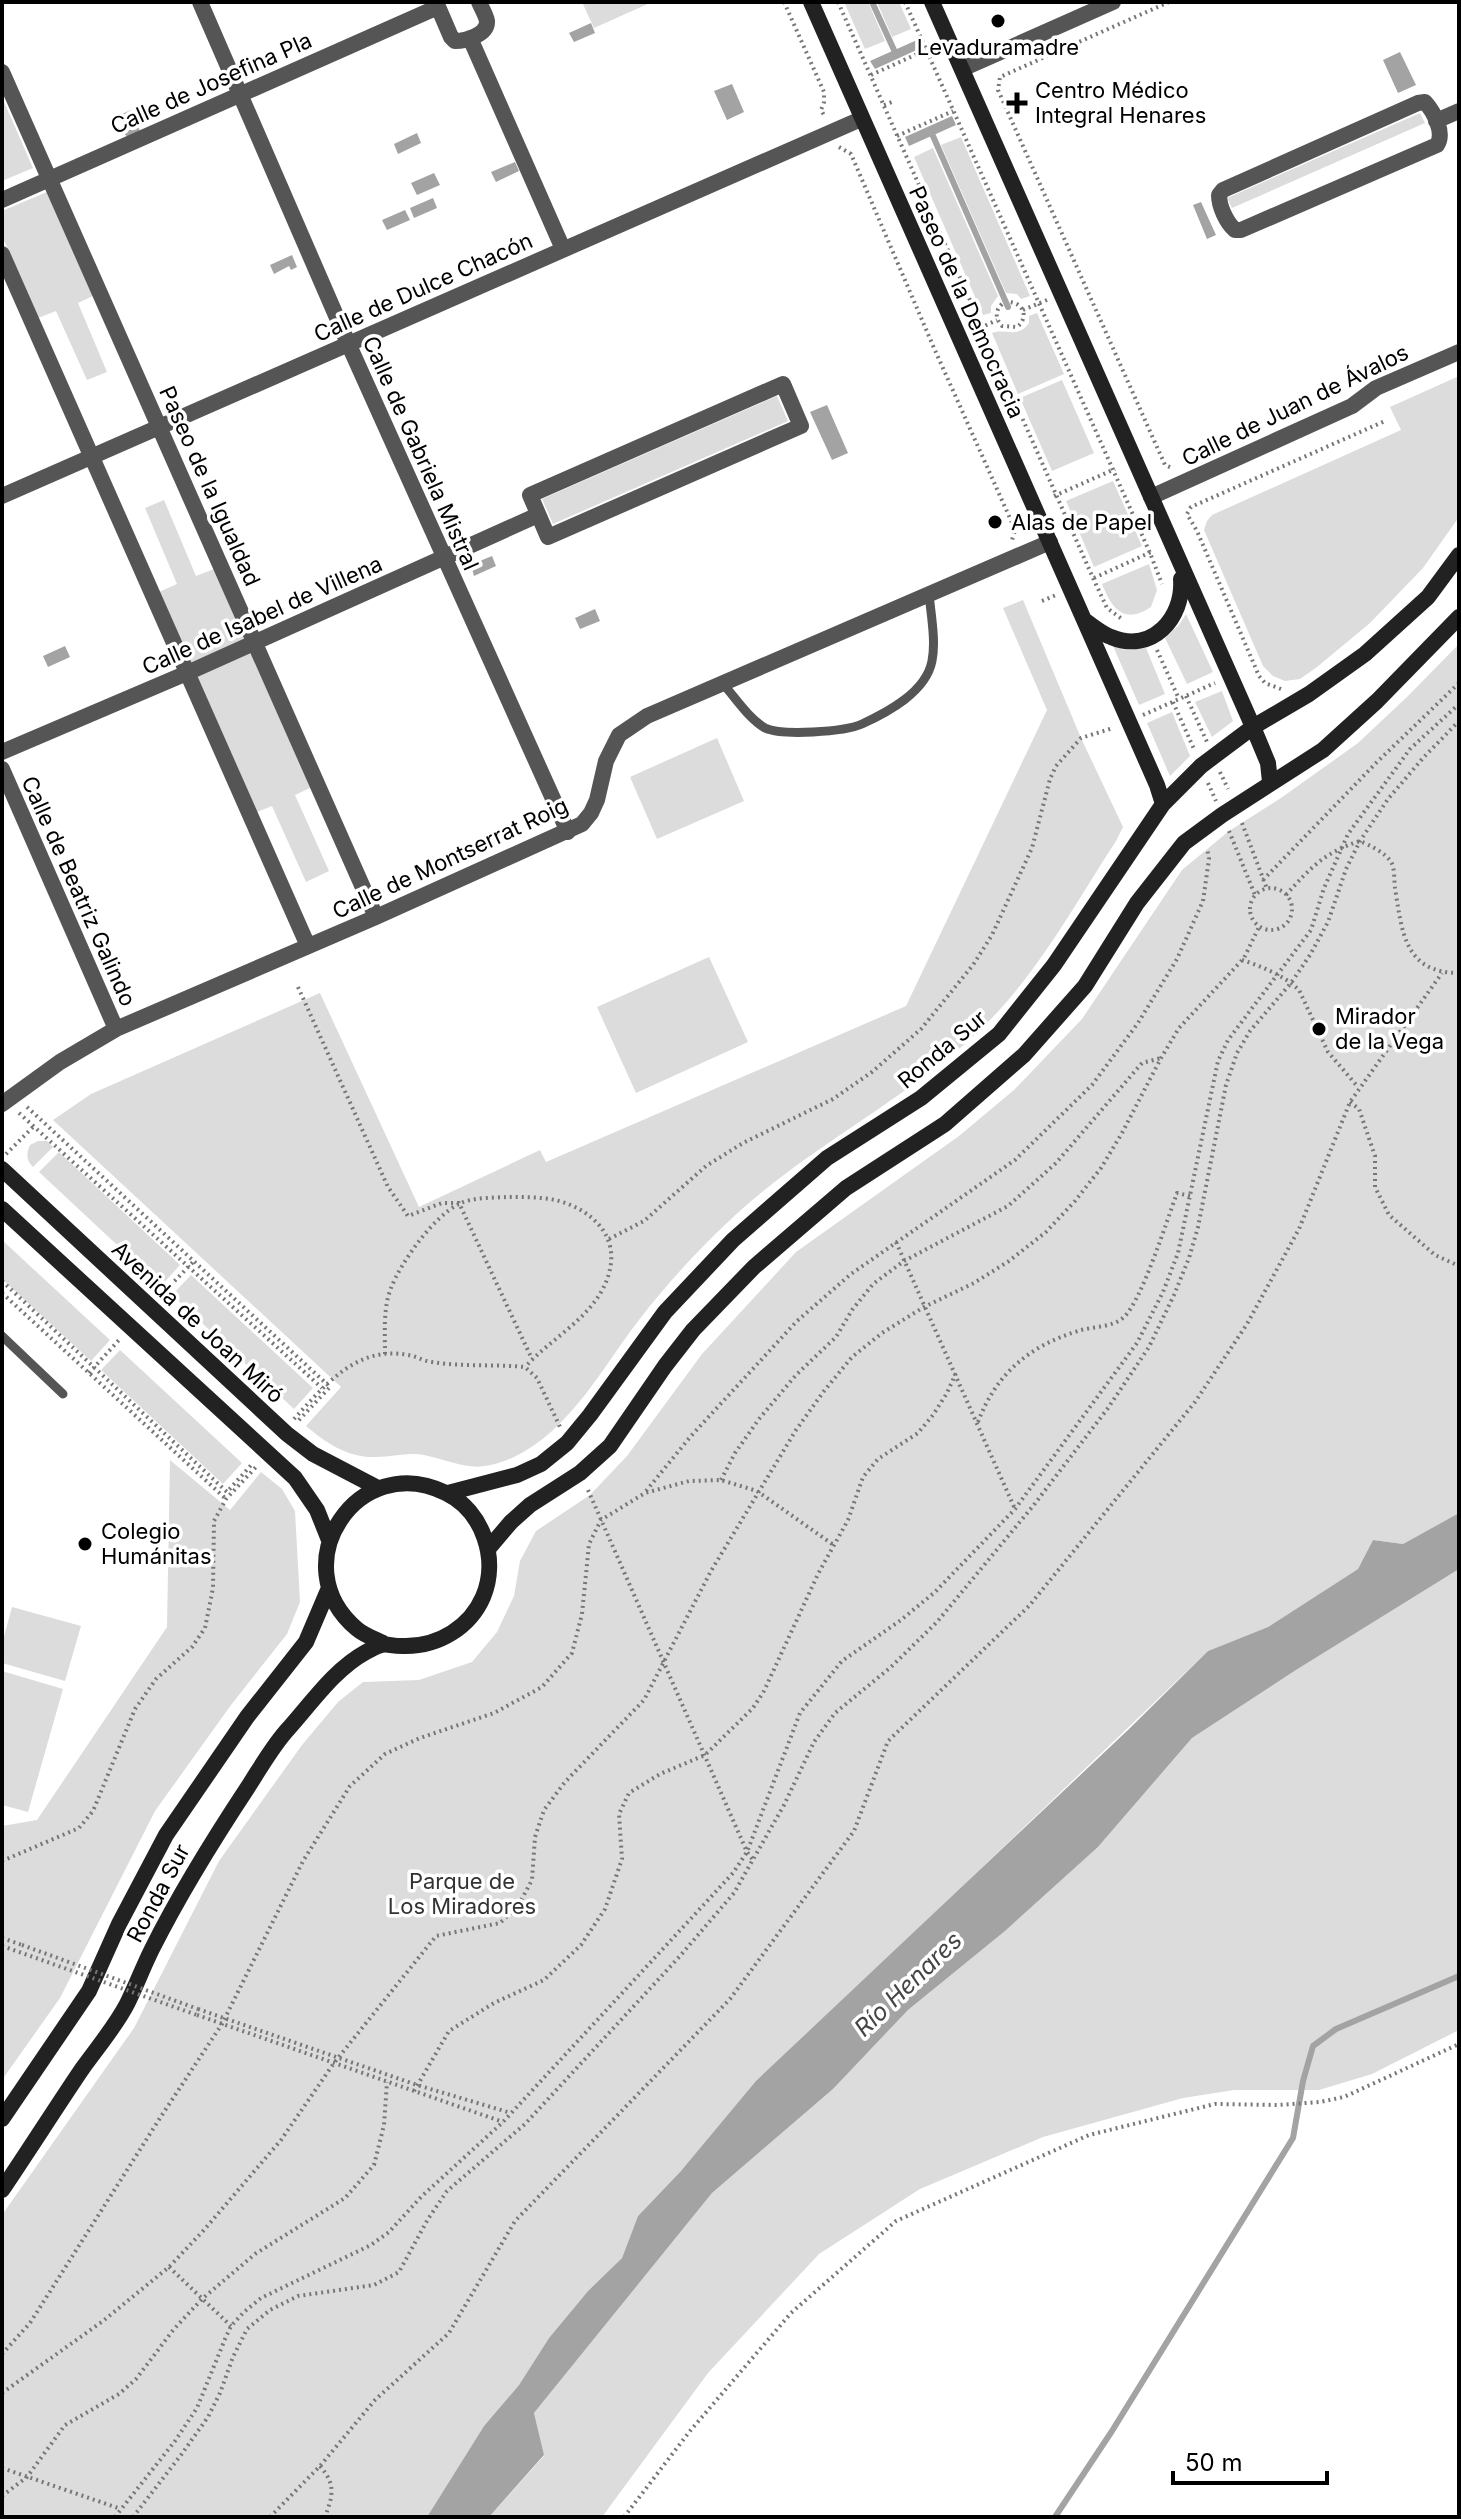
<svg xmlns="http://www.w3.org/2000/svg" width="1461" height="2519" viewBox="0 0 1461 2519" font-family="Inter,sans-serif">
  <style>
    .green { fill: #dcdcdc }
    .water { fill: #a3a3a3 }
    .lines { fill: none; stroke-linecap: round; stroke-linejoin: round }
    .stream { stroke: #a3a3a3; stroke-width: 6 }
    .path { stroke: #777; stroke-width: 4; stroke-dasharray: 2 4; stroke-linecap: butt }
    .lane { stroke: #555; stroke-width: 9 }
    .street { stroke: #555; stroke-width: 16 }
    .secondary { stroke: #222; stroke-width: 16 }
    .path-bridge { stroke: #777; stroke-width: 4; stroke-dasharray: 2 4; stroke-linecap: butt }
    .poi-dot { fill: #000; stroke: #fff; stroke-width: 3 }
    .labels { text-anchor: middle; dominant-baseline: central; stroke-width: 7; stroke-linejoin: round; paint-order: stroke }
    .poi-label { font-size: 22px; fill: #000; stroke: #fff; text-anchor: start }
    .street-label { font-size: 22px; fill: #000; stroke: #fff }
    .park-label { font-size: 22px; fill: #333; stroke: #fff }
    .water-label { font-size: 24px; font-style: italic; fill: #444; stroke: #fff }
  </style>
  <rect width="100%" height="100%" fill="#fff"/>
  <path class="green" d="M582,2h68v1l-56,25z
    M844,2h24l17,39 -20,8z
    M877,2h22l12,27 -19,8z
    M2,97l31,71 -31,13z
    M1420,113l5,10 -193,85 -5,-10z
    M961,137l69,159 -9,3 -4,-5 -11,-1 -65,-148z
    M933,148l65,148 -7,10v7l-8,2 -69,-158z
    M47,192l46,104 -15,7 29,69 -20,8 -31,-69 -18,7 -36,-82v-25z
    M1037,313l27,61 -46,20 -26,-61c13,-5 26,6 37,-10v-7z
    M1459,376v141l-36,51 -53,55 -53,44 -17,12 -15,2 -12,-5 -10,-10 -59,-136 3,-9 5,-6 189,-85 -11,-23z
    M1062,380l32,73 -42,18 -32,-73z
    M777,396l11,25 -235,103 -11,-25z
    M1113,481l29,65 -48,21 -28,-66z
    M164,500l32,76 18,-7 30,71 -55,23 -30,-71 18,-8 -32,-76z
    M1149,564l8,26 -6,17c-27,18 -39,2 -49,-23z
    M1023,600l58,138 42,89 -7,14c-49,75 -85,147 -156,207 -74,63 -161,106 -232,174 -31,29 -60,61 -86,94 -38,48 -71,115 -130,142 -39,17 -51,5 -88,-3 -16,-3 -32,2 -48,2 -28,1 -50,-14 -70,-31l35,-39 -288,-267 38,-26 229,-101 99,214 121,-57 6,12 360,-156 141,-296 -44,-102z
    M1186,614l27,58 -26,12 -22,-46 14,-13z
    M1459,644v869l-56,31 -30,-4 -15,29 -90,58 -60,24 -355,340 -215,225 -16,42 -34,33 -39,47 -30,47 -35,41 -57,91h-425v-302l132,-187 85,-167 83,-116 36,-43 25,-20 56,-2 53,-18 25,-30 17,-36 6,-35 16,-30 54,-36 37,-39 75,-102 94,-102 163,-116 55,-46 68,-71 100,-149 47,-39 52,-33 77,-55 50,-47z
    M1113,646l12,4 21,-2 19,46 -26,11z
    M251,653l59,135 -15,7 34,76 -23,11 -34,-76 -15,6 -60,-135z
    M1222,691l11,30 -21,16 -17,-35z
    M1172,712l18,44 -20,20 -23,-53z
    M717,738l27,63 -87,38 -27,-62z
    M709,957l39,85 -112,51 -39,-86z
    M38,1141h9l6,6 -20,20c-7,-7 -7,-13 -3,-22z
    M59,1152l121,113 -19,21 -122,-114z
    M2,1240l108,100 -19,21 -89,-82z
    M191,1275l122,113 -19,21 -122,-114z
    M120,1350l122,113 -19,21 -122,-114z
    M170,1460l60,50 31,-38 21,17 13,22 5,91 -13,32 -56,71 -76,106 -95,187 -58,82v-254l35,-6 130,-193z
    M1459,1569v461l-87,44 -53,16h-85l-51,8 -140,39 -123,52 -101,65 -111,119 -106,144h-113l55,-61 -10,-43 178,-220 121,-104 75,-79 97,-79 93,-84 94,-109 104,-68z
    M12,1607l69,19 -16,55 -63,-18v-19z
    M2,1671l61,18 -35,123 -26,-7z"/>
  <path class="water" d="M591,23l4,10 -21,9 -5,-9z
    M917,40l4,8 -46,21 -5,-8z
    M1400,52l16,33 -18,8 -15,-33z
    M732,84l12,28 -17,8 -13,-29z
    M131,110l9,21 -13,6 -3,-4 5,-3 -7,-16z
    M952,116l4,9 -47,21 -4,-9z
    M417,133l4,10 -23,11 -4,-10z
    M515,162l4,9 -23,11 -5,-10z
    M434,173l6,12 -23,10 -6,-12z
    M433,198l4,10 -23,10 -4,-10z
    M1201,202l15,33 -9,4 -14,-34z
    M405,210l5,10 -23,10 -5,-10z
    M292,255l5,12 -6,3 -2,-4 -15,8 -4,-9z
    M827,405l21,48 -16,7 -22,-48z
    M492,556l4,10 -22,10 -2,-7 3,-6z
    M595,609l5,12 -20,8 -5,-11z
    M65,646l5,11 -22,10 -5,-11z
    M1459,1513v56l-163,101 -104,68 -94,109 -93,84 -97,79 -75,79 -121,104 -178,220 10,42 -55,62h-62l57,-91 35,-41 30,-47 39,-47 34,-33 16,-42 43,-45 75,-90 372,-351 80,-79 60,-24 90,-58 15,-29 30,4z"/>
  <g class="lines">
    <path class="stream" d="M872,2l22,48
      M933,136l75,171
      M1055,2517l57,-86 181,-293 10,-57 10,-35 23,-17 123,-53"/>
    <path class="path" d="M784,2l40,90v10l-3,8 4,7
      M838,2l255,576 14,30 15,11
      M905,2l245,551 12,31
      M1169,2l-169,75 -2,13 167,375 7,3
      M871,75l55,-25
      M884,105l8,-3
      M897,136l56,-25
      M839,147l12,7 83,194 75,168 6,14 -3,10
      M1002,304c-7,7 -7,14 0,22l15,1c12,-9 7,-25 -9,-25
      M1023,310l24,-10
      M980,328l17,-8
      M1054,496l61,-27
      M1094,578l57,-26
      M1042,601l14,-6
      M1157,650l22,49
      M1281,689l-16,-6 -6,-7 -62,-145 -10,-17 4,-7 194,-86
      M1186,696l21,46
      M1173,702l21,47
      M1143,715l72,-32
      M1220,772l8,17
      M1208,783l8,18
      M1242,823l25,66
      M1229,831l26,64
      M1263,880l113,-117 83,-80
      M1250 909a21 21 0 1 1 42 0a21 21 0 1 1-42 0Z
      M1286,895c24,-27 39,-43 74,-54 9,4 26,12 31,21 4,6 3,19 4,26 7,43 9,85 64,85
      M1242,960c19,6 43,16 57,30l29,62 30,35
      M298,987l90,200 20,29 34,-13h17l73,156
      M1350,1102l9,7 16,47v31l14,28 46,40 24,11
      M27,1107l303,280 -32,34
      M19,1113l303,275
      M6,1154l28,-28
      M609,1239l35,-18 62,-55 37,-23 90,-44 39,-27 49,-43 52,-64 19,-30 40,-87 18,-69 6,-13 25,-28 32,-10
      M896,1242l119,267
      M2,1281l225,211 26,-29
      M2,1293l224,206
      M162,1294l32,-33
      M385,1354c0,-22 -2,-46 6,-66 10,-26 43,-72 68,-84 13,-7 34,-6 48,-7 16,0 33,0 48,3 35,8 65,35 54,73 -11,42 -57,64 -84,94
      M89,1373l30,-33
      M294,1419c31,-34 63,-74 114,-64 8,1 15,6 24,7 30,5 62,2 93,5l12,11 23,49
      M978,1422c18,-48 51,-76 100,-91 15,-5 34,-3 46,-14 18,-17 43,-97 53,-124l13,3
      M721,1480l14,-27 24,-34 37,-44 40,-38 16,-27 21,-26 31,-23 104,-55 48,-43 86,-100 19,-5
      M588,1490l159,362 6,8
      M646,1491l45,-55 106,-115 54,-47 164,-114 77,-75 46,-62 39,-64 26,-58 6,-42 -2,-11
      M2,1861l77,-33 14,-17 42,-102 21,-30 36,-32 13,-19 8,-40 1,-67 12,-22 31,-33
      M2,1938l20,7
      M2,1946l17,6
      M198,2009l219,76 94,28
      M197,2015l306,107
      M414,2091l35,-60 45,-28 50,-23 37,-35 24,-36 17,-50 -3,-45 10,-21 31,-19 45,-19 48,-47 11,-17 54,-117 30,-54 15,-43 15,-18 40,-26 15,-18 14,-22 9,-20
      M169,2267l62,59
      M2,2354l28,-31 130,-205 62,-94 81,-163 47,-75 35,-32 35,-16 74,-25 48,-26 30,-34 10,-39 7,-70 12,-24 44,-27 44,-12 32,-1 36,11 78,55
      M2,2393l101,-72 66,-54 35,-37 77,-90 53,-77 102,-127 64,-13 18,-17 14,-26 3,-43 9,-27 21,-28 79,-82 67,-129 85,-141 28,-39 28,-34 30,-24 42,-26 50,-24 35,-22 37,-29 29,-31 26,-33 21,-35 39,-75 18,-30 65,-70 15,-31
      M320,2466c16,19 13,29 5,51
      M2,2468l119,41
      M2,2496l25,-19 38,-52 54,-31 17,-15 38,-50 28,-30 53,-45 90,-56 29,-33 10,-40 3,-43
      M115,2517l60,-76 22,-33 28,-69 6,-13 13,-14 17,-14 110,-53 18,-13 32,-35 82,-75 230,-249 14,-21 53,-139 42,-52 59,-41 34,-28 80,-83 122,-166 26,-51 15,-39 40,-192 10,-21 83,-110 13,-42 24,-54 62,-85 49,-45
      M133,2517l48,-62 27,-38 12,-24 13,-36 14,-28 23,-19 28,-14 76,-11 25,-13 29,-53 19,-28 78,-67 155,-168 54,-63 50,-88 30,-63 21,-29 56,-46 46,-45 96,-116 75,-98 41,-61 25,-52 15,-37 9,-31 28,-142 11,-32 13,-22 41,-48 19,-28 18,-33 18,-53 14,-28 28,-42 35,-41 36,-37
      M270,2517l50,-51 55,-66 74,-67 66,-112 215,-222 124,-168 34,-90 141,-135 166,-204 52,-78 52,-95 51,-127 92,-129
      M624,2517l66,-86 101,-118 105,-92 193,-86 126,-31 63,1 42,-3 24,-5 115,-53"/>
    <path class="lane" d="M723,684c12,13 26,35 42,44 17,8 79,4 97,-4 26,-12 64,-32 70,-63 4,-20 -1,-46 -3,-67
      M2,1336l61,58"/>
    <path class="street" d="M200,2l148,341 220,489
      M436,2l15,35 4,4c10,0 33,-6 32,-20 -1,-6 -6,-14 -8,-19
      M470,38l93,211
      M962,69l151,-67
      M2,72l374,845
      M1425,102c9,10 20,31 12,43l-196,85h-6c-9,-8 -16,-24 -16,-35l4,-5 195,-87z
      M1436,121l23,-10
      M2,200l436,-193
      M2,254l306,692
      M783,384l18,42 -253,111 -18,-42z
      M2,496l859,-377
      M1151,497l201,-91 24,-18 83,-36
      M2,752l185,-79 351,-158
      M2,769l114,260
      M2,1104l58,-42 56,-33 260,-112 206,-93 9,-11 6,-13 9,-39 13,-26 28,-19 403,-174"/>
    <path class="secondary" d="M811,2l346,783 6,19
      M932,2l321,725 15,36 2,19
      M1084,620c9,6 18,14 27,17 41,17 73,-19 70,-58
      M2,1169l285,265 26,20 65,34
      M2,1209l293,269 22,32 12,30
      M448,1493l69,-18 24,-11 26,-21 23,-28 75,-103 68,-72 94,-82 94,-60 78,-64 55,-69 109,-161 38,-38 52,-39 56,-33 56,-40 63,-57 31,-42
      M488,1549l23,-27 19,-17 50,-32 30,-27 55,-80 28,-36 61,-63 92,-79 99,-64 79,-69 61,-69 52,-83 47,-60 38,-28 101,-65 54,-49 82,-84
      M2,2119l87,-128 30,-67 47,-89 81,-118 59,-75 23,-54
      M2,2190c27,-40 53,-81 80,-121 15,-21 33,-42 45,-65 9,-18 16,-37 25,-55 28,-56 61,-109 96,-162 13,-20 25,-42 41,-59 24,-27 46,-59 77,-76 23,-13 18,-5 40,-6 33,0 64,-19 77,-49 16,-38 0,-86 -37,-104 -88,-44 -165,72 -89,136 7,6 18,10 26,14"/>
    <path class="path-bridge" d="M22,1945l176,64
      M19,1952l178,63"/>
  </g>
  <g class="poi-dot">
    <circle cx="998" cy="21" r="8"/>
    <path d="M1013 91h8v8h8v8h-8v8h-8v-8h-8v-8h8z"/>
    <circle cx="995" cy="522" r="8"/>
    <circle cx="1319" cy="1029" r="8"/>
    <circle cx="85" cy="1544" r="8"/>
  </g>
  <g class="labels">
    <g class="poi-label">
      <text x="998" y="47" text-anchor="middle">Levaduramadre</text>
      <text x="1035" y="90">Centro Médico<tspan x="1035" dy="25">Integral Henares</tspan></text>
      <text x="1011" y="522">Alas de Papel</text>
      <text x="1335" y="1016">Mirador<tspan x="1335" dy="25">de la Vega</tspan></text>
      <text x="101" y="1531">Colegio<tspan x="101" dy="25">Humánitas</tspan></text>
    </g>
    <g class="street-label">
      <text transform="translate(211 83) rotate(-24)">Calle de Josefina Pla</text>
      <text transform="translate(423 287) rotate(-24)">Calle de Dulce Chacón</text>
      <text transform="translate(967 302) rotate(66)">Paseo de la Democracia</text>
      <text transform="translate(1295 405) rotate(-26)">Calle de Juan de Ávalos</text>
      <text transform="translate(421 453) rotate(66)">Calle de Gabriela Mistral</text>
      <text transform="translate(210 486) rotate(66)">Paseo de la Igualdad</text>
      <text transform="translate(262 615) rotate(-24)">Calle de Isabel de Villena</text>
      <text transform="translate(450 858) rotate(-25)">Calle de Montserrat Roig</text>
      <text transform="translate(79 891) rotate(66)">Calle de Beatriz Galindo</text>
      <text transform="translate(942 1049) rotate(-40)">Ronda Sur</text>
      <text transform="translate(198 1322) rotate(43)">Avenida de Joan Miró</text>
      <text transform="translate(158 1893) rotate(-62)">Ronda Sur</text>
    </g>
    <g class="park-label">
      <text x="462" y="1881">Parque de<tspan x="462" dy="25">Los Miradores</tspan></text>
    </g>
    <g class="water-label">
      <text transform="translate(908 1984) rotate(-44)">Río Henares</text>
    </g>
  </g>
  <rect width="1461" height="2519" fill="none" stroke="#000000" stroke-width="8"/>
  <path d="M1173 2471v12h154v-12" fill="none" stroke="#000000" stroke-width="4"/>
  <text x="1185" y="2471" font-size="24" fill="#000000" stroke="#ffffff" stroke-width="6" paint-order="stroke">50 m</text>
</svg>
